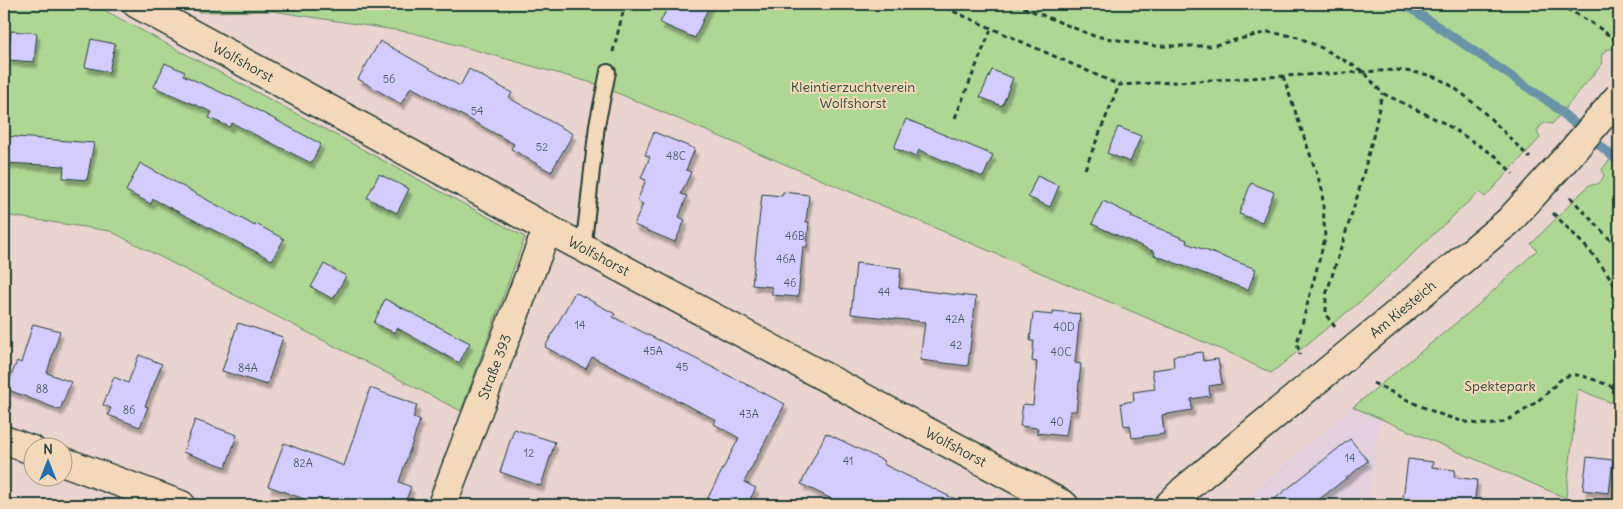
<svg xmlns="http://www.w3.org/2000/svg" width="1623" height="509" viewBox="0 0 1623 509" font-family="Delius,sans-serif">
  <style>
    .built { fill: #e3d2dd }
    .green { fill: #afd794; stroke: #678a64 }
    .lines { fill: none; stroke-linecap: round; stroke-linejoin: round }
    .stream { stroke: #6993a9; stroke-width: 9 }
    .building { fill: #d4ccff; stroke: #1f3d34; filter: url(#shadow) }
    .lane-casing { stroke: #1f3d34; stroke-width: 18 }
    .street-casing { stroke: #1f3d34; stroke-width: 31 }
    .secondary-casing { stroke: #1f3d34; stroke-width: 31 }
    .path { stroke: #1f3d34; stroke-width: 3; stroke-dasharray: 5 4; stroke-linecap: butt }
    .lane { stroke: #f4d8ba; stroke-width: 14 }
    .street { stroke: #f4d8ba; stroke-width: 28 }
    .secondary { stroke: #f4d8ba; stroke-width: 28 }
    .secondary-bridge-casing { stroke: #1f3d34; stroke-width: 31; stroke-linecap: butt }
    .secondary-bridge { stroke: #f4d8ba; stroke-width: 28 }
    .labels { text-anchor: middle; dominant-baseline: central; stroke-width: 4; stroke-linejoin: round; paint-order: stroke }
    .number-label { font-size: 11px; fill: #4c6167 }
    .street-label { font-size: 14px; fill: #1f3d34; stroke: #f4d8ba }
    .park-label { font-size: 14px; fill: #2d4c3e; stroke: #f4d8ba }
  </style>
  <defs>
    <filter id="shadow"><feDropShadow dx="3" dy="5.5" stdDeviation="1" flood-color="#0004"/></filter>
  </defs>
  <rect width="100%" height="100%" fill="#ead4cf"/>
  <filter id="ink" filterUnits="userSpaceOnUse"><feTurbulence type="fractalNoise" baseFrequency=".02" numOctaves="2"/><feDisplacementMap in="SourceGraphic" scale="10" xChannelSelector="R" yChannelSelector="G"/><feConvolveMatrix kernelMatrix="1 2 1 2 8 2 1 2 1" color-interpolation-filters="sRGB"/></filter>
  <g filter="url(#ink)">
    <path class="built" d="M1353,407l27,11 -11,87h-133z"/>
    <path class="green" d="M4,4h33l65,5 423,228 -64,174 -351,-180 -106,-16z
      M176,4h1443v39l-4,6c-8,-1 -11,1 -14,8l2,6 -51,61 -7,-1 -5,3 -3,6 3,6 -55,59 -6,-5 -113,105 -95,76 -39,-19 -636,-270 -182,-51 -141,-22 -73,1z
      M1619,149v257l-41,-17 -12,109 -213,-91 125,-102 59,-55 -6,-6 58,-59c8,0 11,-1 15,-9l-2,-7z"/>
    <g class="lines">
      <path class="stream" d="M1392,4l17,3 143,97 67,58"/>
    </g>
    <path class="building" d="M669,4h41l-15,34 -35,-15z
      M11,31l26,2 -3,29 -26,-2z
      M91,39l24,5 -6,28 -24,-5z
      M380,41l80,45 9,-17 43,24 -3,5 64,36 -22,38 -40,-23 3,-5 -103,-57 -10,17 -43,-25z
      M165,63l20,9 -2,3 59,27 79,42 -10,19 -79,-40 -2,4 -21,-9 3,-6 -58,-25z
      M992,70l21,8 -11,28 -22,-9z
      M906,119l87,36 -10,22 -64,-27 -3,7 -22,-9z
      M1118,127l23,9 -11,26 -23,-9z
      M654,132l41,17 -9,21 5,2 -10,22 6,2 -8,21 6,3 -10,22 -41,-17 9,-21 -6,-3 9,-21 -5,-2 9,-21 -5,-2z
      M4,136l90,7 -7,37 -24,-2 1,-12 -60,-3z
      M140,163l115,63 1,-2 28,15 -12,21 -119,-61 -2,5 -25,-13z
      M379,174l30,15 -12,24 -30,-15z
      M1037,176l22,10 -9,21 -22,-10z
      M1251,183l23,9 -12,30 -23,-8z
      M783,192l26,3 -3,27h3l-2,25h-4l-5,50 -26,-2v-8l-20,-2 10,-91 20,2z
      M1103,201l29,14 -1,2 56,23 -1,3 70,26 -8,21 -94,-35 1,-3 -63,-28z
      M856,263l45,5 -2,20 77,9 -8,69 -48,-6 5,-38 -74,-8z
      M324,264l22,12 -13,23 -22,-12z
      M575,292l40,22 -2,3 172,87 -41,78 12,6 -9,17h-43l35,-67 -25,-14 2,-4 -124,-63 -6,12 -41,-22z
      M385,299l85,44 -11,20 -62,-35 -2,5 -21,-10z
      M1053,311l27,3 -5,49 6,1 -5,47h-6l-4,25 -29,-3 1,-5 -18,-2 3,-22 10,1 4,-43 -5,-1 2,-20h-4l3,-28 20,2z
      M238,323l45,14 -16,48 -45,-14z
      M33,324l27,7 -13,42 24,9 -11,28 -54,-21 11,-28 4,2z
      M1202,352l1,9 15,-2 4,25 -13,2 1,10 -19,3 1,11 -30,5 2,19 -32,4 -2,-13 -6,1 -3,-23 13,-2 -1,-9 22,-3 -3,-19 22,-3 -1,-11z
      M139,355l23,9 -17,42 3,1 -8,20 -32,-12 3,-7 -8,-3 11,-28 14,6z
      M370,388l47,17 -4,13 7,2 -21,62 12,5 -7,18h-83l-53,-19 16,-43 60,23z
      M195,420l42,15 -11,32 -43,-15z
      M514,429l41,13 -14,44 -41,-14z
      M826,433l58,28 -1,3 84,41h-123l-43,-21z
      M1350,439l18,22 -56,44h-45z
      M1587,457l26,3 -4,33 -26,-3z
      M1408,459l25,3 -1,5 23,3 -1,7 23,3 -3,25h-48v-3l-23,-3z"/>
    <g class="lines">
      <defs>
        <path id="lane" d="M582,247l3,-14 12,-108 11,-53"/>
        <g id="street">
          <path id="s1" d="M137,4l413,226 514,275"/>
          <path d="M4,440l28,10"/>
          <path d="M62,461l119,44"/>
          <path id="s2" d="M442,505l99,-260 9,-15"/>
        </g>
        <g id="secondary">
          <path id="s3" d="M1169,505l15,-15 325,-269"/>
        </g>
      </defs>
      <use href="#lane" class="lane-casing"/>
      <use href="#street" class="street-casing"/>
      <use href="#secondary" class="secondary-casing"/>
      <path class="path" d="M937,4l182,81 278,-15c15,2 29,3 42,9 30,14 66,55 91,79
        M1015,4l79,32 62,10h55l57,-14 30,5 26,12 39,22 19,22 62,30 53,34 16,17
        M1559,4l39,23 21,16
        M613,52l12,-48
        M1283,76l39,113 3,49 -28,105 3,12
        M955,118l37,-91
        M1085,169l34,-84
        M1570,197l49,52
        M1553,213c25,26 51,49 66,81
        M1335,327l-9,-12v-20l32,-101 16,-61 8,-40
        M1373,383c34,16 83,45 122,41 13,-1 43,-22 53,-32 7,-6 13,-16 24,-17 9,-2 37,11 47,14"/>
      <use href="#lane" class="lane"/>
      <use href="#street" class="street"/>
      <use href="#secondary" class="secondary"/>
      <defs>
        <path id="secondary-bridge" d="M1509,221l61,-67 49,-58"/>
      </defs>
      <use href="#secondary-bridge" class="secondary-bridge-casing"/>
      <use href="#secondary-bridge" class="secondary-bridge"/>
    </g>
  </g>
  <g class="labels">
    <g class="number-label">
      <text x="389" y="79">56</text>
      <text x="477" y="111">54</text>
      <text x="542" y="147">52</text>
      <text x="676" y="156">48C</text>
      <text x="795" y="236">46B</text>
      <text x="786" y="259">46A</text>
      <text x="790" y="283">46</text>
      <text x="884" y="292">44</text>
      <text x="955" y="319">42A</text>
      <text x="580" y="325">14</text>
      <text x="1064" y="327">40D</text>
      <text x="956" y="345">42</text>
      <text x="653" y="351">45A</text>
      <text x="1061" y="352">40C</text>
      <text x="682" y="367">45</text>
      <text x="248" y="368">84A</text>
      <text x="42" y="389">88</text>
      <text x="129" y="410">86</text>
      <text x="749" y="414">43A</text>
      <text x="1057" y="422">40</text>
      <text x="529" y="453">12</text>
      <text x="1350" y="458">14</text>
      <text x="848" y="461">41</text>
      <text x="303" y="463">82A</text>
    </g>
    <g class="street-label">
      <text stroke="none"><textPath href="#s1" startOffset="121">Wolfshorst</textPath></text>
      <text stroke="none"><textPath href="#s1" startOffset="526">Wolfshorst</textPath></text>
      <text stroke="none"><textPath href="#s3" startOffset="305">Am Kiesteich</textPath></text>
      <text stroke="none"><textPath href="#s2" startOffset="148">Straße 393</textPath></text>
      <text stroke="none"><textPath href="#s1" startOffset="931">Wolfshorst</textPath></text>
    </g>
    <g class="park-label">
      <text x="853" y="87">Kleintierzuchtverein<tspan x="853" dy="16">Wolfshorst</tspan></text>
      <text x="1500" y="386">Spektepark</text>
    </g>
  </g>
  <rect width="1623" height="509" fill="none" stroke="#f4d8ba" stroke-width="20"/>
  <rect x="10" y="10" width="1603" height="489" fill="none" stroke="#1f3d34" stroke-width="2" filter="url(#ink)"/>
  <g transform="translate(48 462)"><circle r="24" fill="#f4d8ba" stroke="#9f9a84"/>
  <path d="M0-4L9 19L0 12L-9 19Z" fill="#1f6fb2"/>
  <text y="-8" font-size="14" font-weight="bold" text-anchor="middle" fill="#1f3d34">N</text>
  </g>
</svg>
